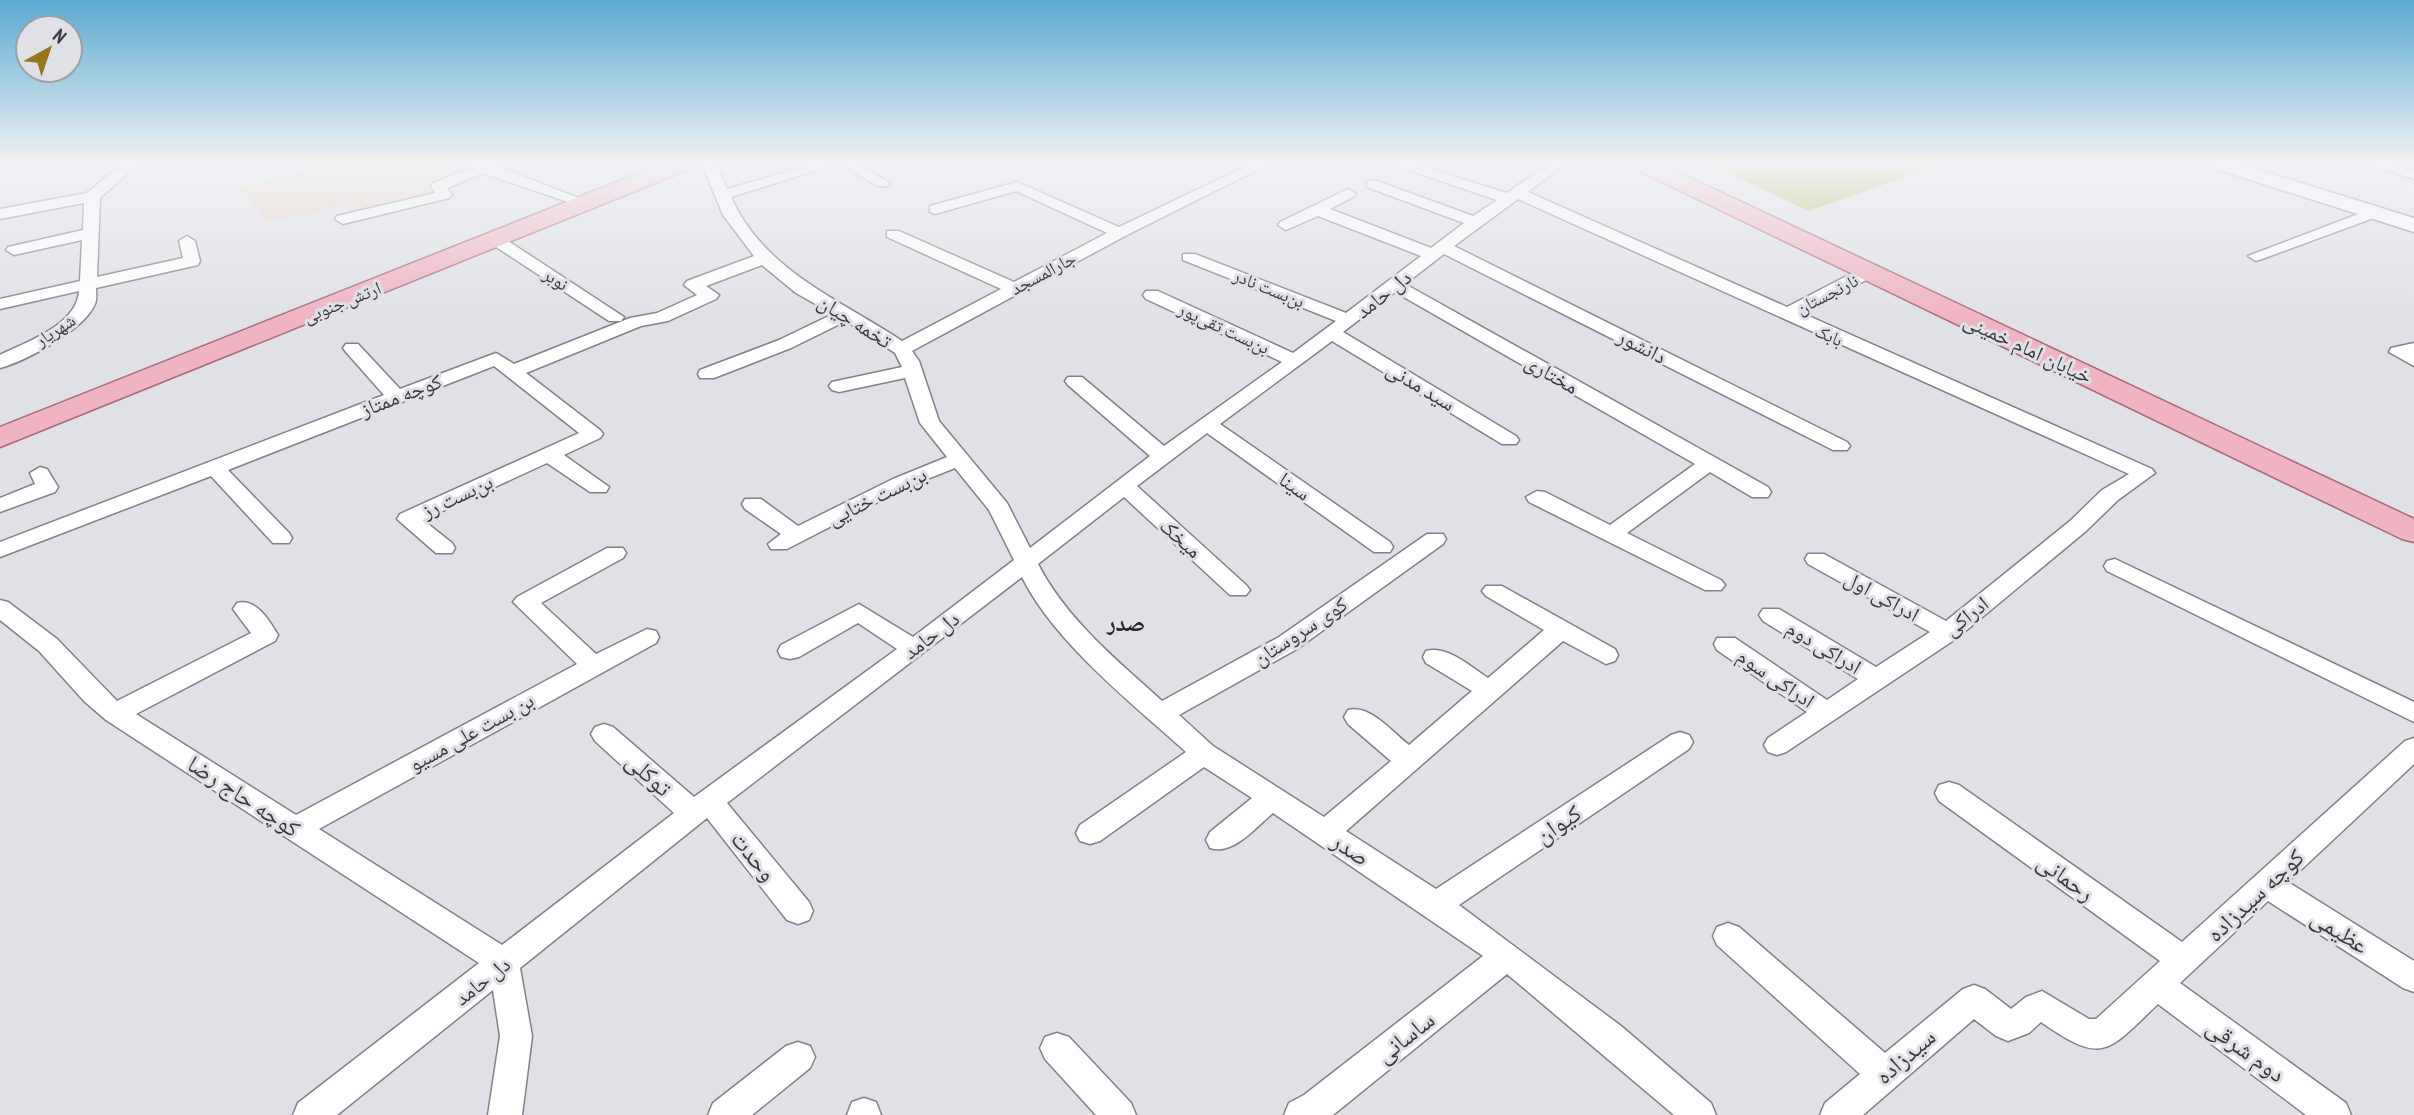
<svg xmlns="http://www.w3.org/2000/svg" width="2414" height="1115" viewBox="0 0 2414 1115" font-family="'PT Sans Narrow','Noto Naskh Arabic',sans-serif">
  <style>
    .education { fill: #e6d3c4 }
    .green { fill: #b4c061 }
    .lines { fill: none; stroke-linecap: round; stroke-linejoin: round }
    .street-casing { stroke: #808288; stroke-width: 3 }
    .secondary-casing { stroke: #808288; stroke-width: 3 }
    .primary-casing { stroke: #aa687a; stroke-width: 3 }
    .street { fill: #fff; fill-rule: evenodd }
    .secondary { fill: #fff; fill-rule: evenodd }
    .primary { fill: #f0b3c2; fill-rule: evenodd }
    .labels { text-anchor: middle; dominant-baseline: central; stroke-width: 6; stroke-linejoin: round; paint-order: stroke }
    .far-street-label { font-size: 18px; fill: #3b3b3e; stroke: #dfe1e7 }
    .street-label { font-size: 21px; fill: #3b3b3e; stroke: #dfe1e7 }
    .neighbourhood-label { font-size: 23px; font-weight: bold; fill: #27292e; stroke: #dfe1e7 }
    .near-street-label { font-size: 24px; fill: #3b3b3e; stroke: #dfe1e7 }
  </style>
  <rect width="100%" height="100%" fill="#dfe1e7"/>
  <path class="education" d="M330,164h123l24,7 -39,14 5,9 -85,22 -11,-12 -80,18 -29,-34z"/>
  <path class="green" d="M1719,164h225l-135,47 -97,-45z"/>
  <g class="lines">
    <defs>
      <path id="street" d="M122,164h16l-38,34 -3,79 86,-19 -4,-17 8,-5 8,5 5,20 -2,4 -102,23c0,4 1,11 -1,16 -11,26 -69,57 -95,64v-13c26,-13 77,-30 79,-64l-79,18v-10l80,-18 2,-41 -68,15 -8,-5 2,-3 75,-17 1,-27 -84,16v-10l87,-16z
        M468,164h23l90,35 -3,3h-10l-85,-29 -36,15 5,7 -3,3 -106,26 -8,-5 2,-3 98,-23 -4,-7 2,-3 37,-15z
        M702,164h14l11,25 88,-25h22l-106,33c33,74 108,102 171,144l99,-52 -114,-52v-6h12l115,51 93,-49 -91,-42 -81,23 -5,-2v-6l87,-24 102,45 132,-63h18l-144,72 -213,115 7,10 20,60 68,82 23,45 120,-92 -82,-71 -3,-4 3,-4h14l82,69 118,-84 -136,-63 -3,-4 3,-4h12l135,62 43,-32 -153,-61v-6h12l151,59 75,-57 -103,-40 -32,14 -8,-5 2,-3 68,-33 8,5 -3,3 -23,12 101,39 33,-25 -97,-36v-6h10l96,35 24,-16 -106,-36h22l94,29 42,-29h16l-37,28 259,115 75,-39h12l2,4 -2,4 -72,37 350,156 3,4 -37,27 -32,31 -129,107 -171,114 -9,3 -9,-3 -4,-7 4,-7 39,-26 -90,-62 -3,-6 3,-6h18l92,62 31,-21 -95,-58 -4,-6 4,-6h16l97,58 54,-35 -122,-68 -3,-5 3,-5h16l122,67 124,-100 32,-31 27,-16 -611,-275 -64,47 393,196 3,4 -3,4h-14l-389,-196 -39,30 363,203 3,5 -3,5h-16l-42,-25 -83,61 94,47 4,5 -4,5h-16l-176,-88 -3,-5 11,-6 8,1 65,33 85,-61 -300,-172 -52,40 173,104 3,4 -3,4h-14l-170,-103 -112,83 170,118 3,5 -3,5h-16l-167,-119 -70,53 109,99 4,5 -4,5h-16l-106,-98 -86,67c28,55 79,96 124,137l117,-64 148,-103h16l3,5 -3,5 -146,105 -118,66 34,31 111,71 67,-56 -43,-37 -4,-7 4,-7c22,-6 44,22 61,35l63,-54 -46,-28 -3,-6 3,-6c21,-6 45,16 62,27l56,-48 -58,-34 -4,-5 4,-5h16l113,63 3,6 -3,6 -9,3 -43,-23 -217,190 90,58 235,-154 9,-3 9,3 4,7 -4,7 -230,156 162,121 90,77 5,12h-42l-167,-141 -174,141h-49l5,-12 15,-8 179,-139 -210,-143c-17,14 -40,43 -63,35l-4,-8 4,-8 42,-34 -48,-31 -104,74 -10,3 -10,-3 -4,-8 4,-8 106,-73c-53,-48 -132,-110 -164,-175l-295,226 82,99 4,9 -4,9 -11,4 -11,-4 -80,-102 -187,150 12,68 -10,79h-34l12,-79 -7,-46 -156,125h-44l5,-12 181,-140 -373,-243 -22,-19 -45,-50 -39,-31v-20l8,2 49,37 60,62 134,-68 -18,-24 4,-6c19,-5 32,17 41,32l-3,6 -139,73 160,101 281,-151 -64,-62 4,-5 90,-49h16l3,5 -3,5 -82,45 55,51 51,-25 9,2 3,6 -3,6 -337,186 183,116 172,-132 -79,-72 -4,-7 4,-7 9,-3 9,3 81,70 203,-148 -39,-26 -59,34 -9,2 -9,-2 -3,-6 3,-6 78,-41 54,33 101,-77 -25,-50 -34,-42 -48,19 -120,62h-16l-3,-5 13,-10 -36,-25 -3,-5 3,-5h16l37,27 95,-47 54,-22 -27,-34 -15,-45 -66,14 -7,-2 -3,-4 3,-4 70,-15 -7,-14 -49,-32 -55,27 -77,30h-14l-2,-4 2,-4 79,-30 54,-26 -37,-21 -34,-28 -56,21 13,9 -3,4 -48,22 -27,5 -115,47 74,57 3,4 -3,4 -36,17 45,32 -3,5h-16l-43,-29 -124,57 29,23 3,5 -3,5h-16l-39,-34 3,-5 179,-81 -85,-67 -266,104 61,63 3,5 -3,5h-16l-62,-67 -211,81v-15l384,-147 -38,-43 -3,-4 3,-4h12l42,45 96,-36 18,11 116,-46 27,-5 40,-18 -13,-10 3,-4 67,-25 -31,-41z
        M840,164h18l32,19 -2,3h-10z
        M2368,164h23l23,6v9z
        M2374,208l5,2v6l-117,43 -6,2 -8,-5z
        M496,235l6,2 122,80 -3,4h-12l-119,-78v-6z
        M2414,343v23l-25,-14 2,-4z
        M40,467l7,2 11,18 -3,5 -55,20v-14l35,-14 -5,-11z
        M2115,559l299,143v20l-307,-151 -3,-5 3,-5z
        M2414,738v26l-126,118 126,79v31l-11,-4 -135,-87 -88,82 166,120 5,12h-45l-148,-111c-51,48 -54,62 -117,18l-12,11 -21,8 -12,-5 -22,-17 -111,96h-43l5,-12 35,-29 -143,-129 -4,-9 4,-9 11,-4 11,4 146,126 78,-64 11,-4 11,4 26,20 15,-12 16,-6 47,28h7l64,-58 -221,-160 -4,-8 4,-8 10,-3 10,3 223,157 223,-201z
        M1057,1033l12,4 62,66 5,12h-40l-51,-56 -5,-11 5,-11z
        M798,1042l12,4 5,11 -5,11 -58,47h-44l5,-12 73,-57z
        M864,1098l12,4 5,13h-34l5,-13z"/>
      <path id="secondary" d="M2210,164h30l174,54v14l-201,-64z"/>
      <path id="primary" d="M662,164h31l-3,5 -690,278v-20z
        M1632,164h29l753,355v23l-12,-3 -767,-370z"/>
    </defs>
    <use href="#street" class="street-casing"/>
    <use href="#secondary" class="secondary-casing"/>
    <use href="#primary" class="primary-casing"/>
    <use href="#street" class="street"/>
    <use href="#secondary" class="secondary"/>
    <use href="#primary" class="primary"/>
  </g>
  <linearGradient id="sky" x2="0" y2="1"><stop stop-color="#5baad0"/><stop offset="0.51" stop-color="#f1f2f4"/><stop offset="1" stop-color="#f1f2f4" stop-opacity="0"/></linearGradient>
  <rect width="2414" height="320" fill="url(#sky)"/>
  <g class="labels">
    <g class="far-street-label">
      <text transform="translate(1043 273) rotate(-28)">جارالمسجد</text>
      <text transform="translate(556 279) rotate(33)">نوبر</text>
      <text transform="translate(1269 288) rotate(22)">بن‌بست نادر</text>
      <text transform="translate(1827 294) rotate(-27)">نارنجستان</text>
      <text transform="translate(342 302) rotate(-22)">ارتش جنوبی</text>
      <text transform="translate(1224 328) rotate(25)">بن‌بست تقی‌پور</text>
      <text transform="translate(55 330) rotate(-33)">شهریار</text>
      <text transform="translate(1829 335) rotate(24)">بابک</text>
    </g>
    <g class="street-label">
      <text transform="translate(1383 294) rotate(-38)">دل حامد</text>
      <text transform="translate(855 321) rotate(32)">تخمه چیان</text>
      <text transform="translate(1642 346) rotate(27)">دانشور</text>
      <text transform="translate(2028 348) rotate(25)">خیابان امام خمینی</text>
      <text transform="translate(1552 374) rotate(30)">مختاری</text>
      <text transform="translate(1421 386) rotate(31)">سید مدنی</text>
      <text transform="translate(401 395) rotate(-21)">کوچه ممتاز</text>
      <text transform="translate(1295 486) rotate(35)">سینا</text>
      <text transform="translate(457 496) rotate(-25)">بن‌بست رز</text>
      <text transform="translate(877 496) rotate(-26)">بن‌بست ختایی</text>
      <text transform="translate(1181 538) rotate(42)">میخک</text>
      <text transform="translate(1882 596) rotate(29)">ادراکی اول</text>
      <text transform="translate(1966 616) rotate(-38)">ادراکی</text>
      <text transform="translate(1300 631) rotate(-33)">کوی سروستان</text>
      <text transform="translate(931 635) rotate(-37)">دل حامد</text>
      <text transform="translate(1824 647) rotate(31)">ادراکی دوم</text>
      <text transform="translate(1776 678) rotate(34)">ادراکی سوم</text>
      <text transform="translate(471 732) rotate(-29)">بن بست علی مسیو</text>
      <text transform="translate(482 981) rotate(-38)">دل حامد</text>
    </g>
    <g class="neighbourhood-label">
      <text x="1126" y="622">صدر</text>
    </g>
    <g class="near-street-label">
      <text transform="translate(649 774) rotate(42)">توکلی</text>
      <text transform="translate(244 796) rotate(33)">کوچه حاج رضا</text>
      <text transform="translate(1558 824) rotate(-34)">کیوان</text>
      <text transform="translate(1351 849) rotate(34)">صدر</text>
      <text transform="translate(754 856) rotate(51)">وحدت</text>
      <text transform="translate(2066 877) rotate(36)">رحمانی</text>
      <text transform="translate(2255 895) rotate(-43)">کوچه سیدزاده</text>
      <text transform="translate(2340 931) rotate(32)">عظیمی</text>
      <text transform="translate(1405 1037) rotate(-38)">ساسانی</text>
      <text transform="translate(2246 1050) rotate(36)">دوم شرقی</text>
      <text transform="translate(1905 1056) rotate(-41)">سیدزاده</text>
    </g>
  </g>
  <g transform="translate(49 49) rotate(40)"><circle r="33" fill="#dfe1e7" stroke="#9d9fa3" stroke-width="2"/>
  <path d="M0-5L12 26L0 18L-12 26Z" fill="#987620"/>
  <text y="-10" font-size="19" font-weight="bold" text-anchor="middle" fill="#3b3b3e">N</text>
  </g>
</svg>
